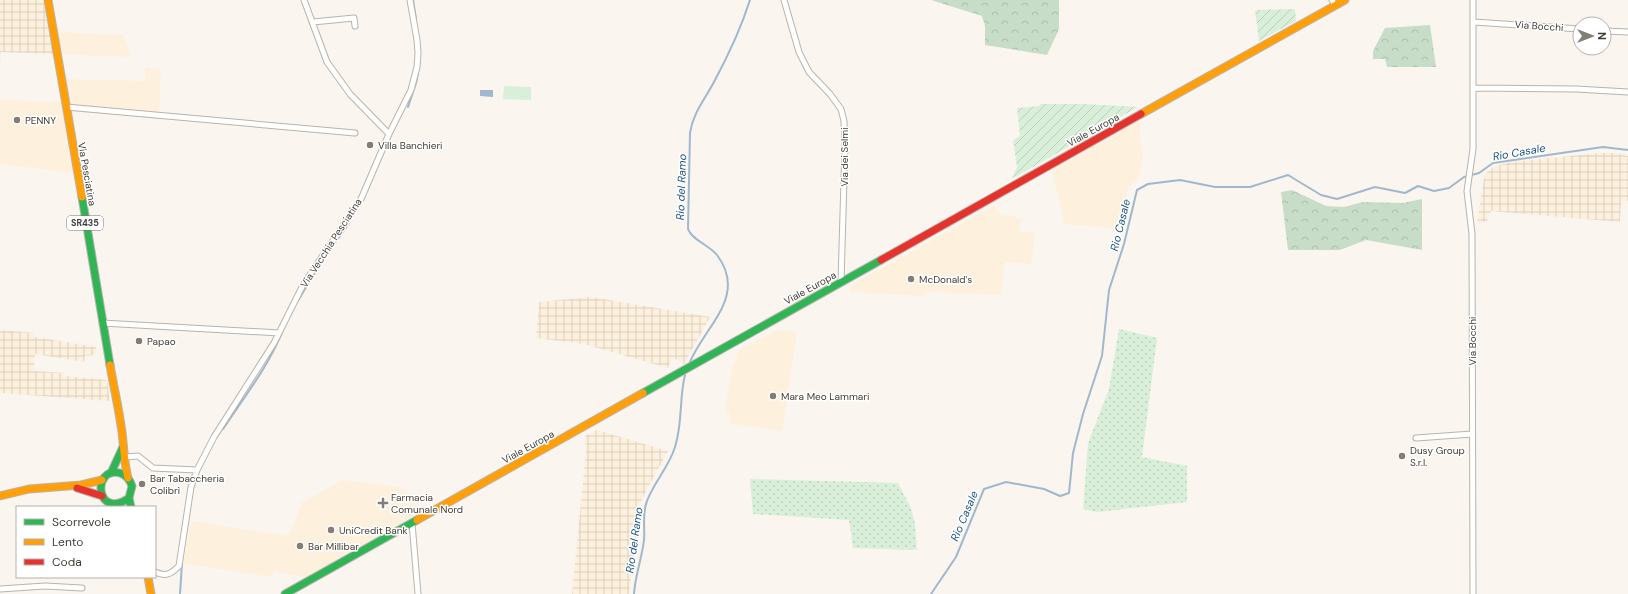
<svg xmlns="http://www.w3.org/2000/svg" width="1628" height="594" viewBox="0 0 1628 594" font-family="'DM Sans',sans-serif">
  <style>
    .built { fill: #fdf1de }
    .industrial { fill: url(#industrial-grid) }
    .grass { fill: url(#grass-dots) }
    .forest { fill: url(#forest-crowns) }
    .garden { fill: url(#garden-furrows) }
    .pitch { fill: #daefda }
    .water { fill: #a0b8ce }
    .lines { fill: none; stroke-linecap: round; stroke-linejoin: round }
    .stream { stroke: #a0b8ce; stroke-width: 2 }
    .street-casing { stroke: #b9b4ae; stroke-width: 7 }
    .fast-casing { stroke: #b9b4ae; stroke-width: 9 }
    .slow-casing { stroke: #b9b4ae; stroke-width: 9 }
    .jam-casing { stroke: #b9b4ae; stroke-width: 9 }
    .street { stroke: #fefefc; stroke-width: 5 }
    .fast { stroke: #30b455; stroke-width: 7 }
    .slow { stroke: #ff9f0a; stroke-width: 7 }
    .jam { stroke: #e5322d; stroke-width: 7 }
    .poi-dot { fill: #827d75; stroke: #fff; stroke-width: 1.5 }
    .labels { text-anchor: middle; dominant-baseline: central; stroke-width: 3; stroke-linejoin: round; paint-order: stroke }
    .shield { fill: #fff; stroke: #7a7671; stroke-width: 1 }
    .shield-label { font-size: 9px; font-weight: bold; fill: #413c34 }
    .street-label { font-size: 10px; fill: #413c34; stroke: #fff }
    .poi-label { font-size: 10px; fill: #413c34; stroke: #fff; text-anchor: start }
    .water-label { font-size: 11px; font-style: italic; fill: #1a5381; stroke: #fff }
  </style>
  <defs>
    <pattern id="industrial-grid" width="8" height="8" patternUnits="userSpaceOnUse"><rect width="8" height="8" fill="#fdf1de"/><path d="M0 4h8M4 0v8" fill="none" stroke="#dad0bf"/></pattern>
    <pattern id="grass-dots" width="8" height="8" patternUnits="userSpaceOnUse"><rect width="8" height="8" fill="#daefda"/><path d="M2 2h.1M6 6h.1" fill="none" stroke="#bccebc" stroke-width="1.8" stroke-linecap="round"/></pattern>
    <pattern id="forest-crowns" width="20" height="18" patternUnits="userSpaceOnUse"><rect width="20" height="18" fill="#c7ddc7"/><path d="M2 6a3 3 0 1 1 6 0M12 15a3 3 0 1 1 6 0" fill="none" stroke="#acbfac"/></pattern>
    <pattern id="garden-furrows" width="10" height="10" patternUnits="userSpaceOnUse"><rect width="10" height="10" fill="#daefda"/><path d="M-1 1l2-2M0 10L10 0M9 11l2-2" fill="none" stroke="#bccebc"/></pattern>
  </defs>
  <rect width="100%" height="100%" fill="#faf5ee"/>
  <path class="built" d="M43,0h9l5,32 67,3 7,22 -78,-3z
    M145,68l16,1 -2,50 -88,-8 9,63 -80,-10v-64l71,2 -6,-23 80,2z
    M1139,121l4,38 -4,17 -4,6 -6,5 -3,7 -4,35 -58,-5 -12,-54z
    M995,205l2,9 24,4 -1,13 15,2 -4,31 -26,-2 -4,33 -76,-3v4l-75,-4 1,-7z
    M777,330l20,2 -15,99 -53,-8 1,-11 -5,-1 8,-49 3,-1 3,-11z
    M343,480l55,7 12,6 3,5 6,-3 -3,18 -1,2 -110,62 -30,-6 -5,6 -87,-14 9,-42 97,15 13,-34z"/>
  <path class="industrial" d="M0,0h43l10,54 -52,-2 -1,14z
    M1600,153h15l13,3v45h-7l-1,21 -129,-11 -4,10 -10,2 7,-45 3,-6 8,-6 17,-4z
    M591,297l119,20 -26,47 -12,-7 -4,11 -84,-24 -48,-6 3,-36z
    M0,330l35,3v4l61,10 -1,8 -10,1 -1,6 -49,-8 -1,17 31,2v3l42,4 3,21 -110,-8z
    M597,430l71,21 -22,40 -6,13 -11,90h-57l14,-142 -1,-16z"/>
  <path class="grass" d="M1119,329l38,9 -15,119 45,9v36l-90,10 -14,-3 5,-66 21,-54z
    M750,479l148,4 13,25 4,16 2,26 -64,-2 -4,-28 -96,-6z"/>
  <path class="forest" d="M931,0h128v29l-12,26 -62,-10v-19l-3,-10z
    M1430,25l6,42h-49l-2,-8h-12v-8l12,-23z
    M1292,190l34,16 18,1 19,-5 40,1 19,-4v51l-56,-10 -26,10h-52l-7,-58z"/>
  <path class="garden" d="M1295,9l1,12 -37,20 -4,-31z
    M1040,104h44l54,3 -126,72 5,-12 -4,-27 7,-4 -3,-28 22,-2z"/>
  <path class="pitch" d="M504,86l27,1v13l-28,-1z"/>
  <path class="water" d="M480,90h13v7l-13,-1z"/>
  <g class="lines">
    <path class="stream" d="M413,0l3,19
      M408,107l8,-24 2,-10
      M319,265l31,-43
      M299,299l18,-30
      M690,362c15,-36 58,-66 27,-107 -8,-10 -25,-15 -29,-26l2,-96c3,-21 16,-35 25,-53 14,-26 26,-52 35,-80
      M223,429c21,-32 46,-63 60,-99
      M180,594l2,-31
      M634,594c1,-18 8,-36 10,-54 1,-13 -2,-27 3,-39 7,-19 22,-34 28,-54 8,-25 4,-49 10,-72
      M931,594l25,-37 28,-68 22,-7 38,7 16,7 9,-3 4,-40 10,-39 19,-58 7,-66 15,-46 13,-54 11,-6 32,-4 35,7h35l38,-12 33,20 16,4 38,-12 30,6 13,-7 16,5 15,-3 15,-11 15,-4 14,-10 110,-16 25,3"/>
    <defs>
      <path id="street" d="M304,0l23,62 23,32 39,40
        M784,0l15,52 10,20 21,22 11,15 3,12 1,24 -4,137
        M1332,0l3,5
        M313,22l41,-4 1,8
        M1474,22l106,7
        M1604,31l24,1
        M1474,88l102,1 52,3
        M66,107l289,26
        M102,323l177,10
        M1416,438l56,-4
        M125,457l13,-1 15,12 44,2
        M412,523l6,71
        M155,572c11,5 16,2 24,-6l12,-79 6,-17 17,-33 60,-94 29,-58 58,-86 28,-65 22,-44 6,-23 1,-14 -1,-13 -7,-40
        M0,589l45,-3 37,2
        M1473,594l-1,-360 -5,-43 6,-42v-149"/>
      <path id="fast" d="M82,197l28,168
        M643,393l238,-133
        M111,473l12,-26
        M129,498c-33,23 -38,-32 -9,-25 6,2 10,7 12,13l-3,12 2,9
        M285,594l132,-74"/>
      <path id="slow" d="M48,0l34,197
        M1141,114l204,-114
        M110,365c4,23 9,45 12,67 2,16 2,31 6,46
        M0,496l29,-7 52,-4 21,-5
        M417,520l226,-127
        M148,577l3,17"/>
      <path id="jam" d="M881,260l260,-146
        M77,488l25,8"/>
    </defs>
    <use href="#street" class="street-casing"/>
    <use href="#fast" class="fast-casing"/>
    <use href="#slow" class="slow-casing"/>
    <use href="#jam" class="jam-casing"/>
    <use href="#street" class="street"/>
    <use href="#fast" class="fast"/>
    <use href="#slow" class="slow"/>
    <use href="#jam" class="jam"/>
  </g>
  <g class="poi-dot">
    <circle cx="17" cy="120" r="4"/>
    <circle cx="370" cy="145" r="4"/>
    <circle cx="911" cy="279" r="4"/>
    <circle cx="139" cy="341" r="4"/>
    <circle cx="773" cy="396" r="4"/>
    <circle cx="1402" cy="456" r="4"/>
    <circle cx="142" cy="484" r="4"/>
    <path d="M381 497h4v4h4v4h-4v4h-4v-4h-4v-4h4z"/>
    <circle cx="331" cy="530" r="4"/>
    <circle cx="300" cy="546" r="4"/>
  </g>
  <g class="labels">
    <rect class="shield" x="67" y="216" width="36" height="14" rx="3"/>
    <g class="shield-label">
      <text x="85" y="223">SR435</text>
    </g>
    <g class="street-label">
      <text transform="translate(1539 26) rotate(4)">Via Bocchi</text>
      <text transform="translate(1093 130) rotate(-29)">Viale Europa</text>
      <text transform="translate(844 157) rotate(-90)">Via dei Selmi</text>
      <text transform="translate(87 174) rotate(80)">Via Pesciatina</text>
      <text transform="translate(331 243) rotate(-57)">Via Vecchia Pesciatina</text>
      <text transform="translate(810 288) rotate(-29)">Viale Europa</text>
      <text transform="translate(1472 341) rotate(-90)">Via Bocchi</text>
      <text transform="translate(528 447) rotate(-29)">Viale Europa</text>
    </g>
    <g class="poi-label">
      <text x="25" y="120">PENNY</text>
      <text x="378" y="145">Villa Banchieri</text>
      <text x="919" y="279">McDonald's</text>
      <text x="147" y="341">Papao</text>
      <text x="781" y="396">Mara Meo Lammari</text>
      <text x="1410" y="450">Dusy Group<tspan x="1410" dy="12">S.r.l.</tspan></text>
      <text x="150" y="478">Bar Tabaccheria<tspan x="150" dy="12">Colibrì</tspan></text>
      <text x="391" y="497">Farmacia<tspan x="391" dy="12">Comunale Nord</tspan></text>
      <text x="339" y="530">UniCredit Bank</text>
      <text x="308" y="546">Bar Millibar</text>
    </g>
    <g class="water-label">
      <text transform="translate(1519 152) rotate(-10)">Rio Casale</text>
      <text transform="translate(681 187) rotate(-88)">Rio del Ramo</text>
      <text transform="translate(1120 225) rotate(-76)">Rio Casale</text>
      <text transform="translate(964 516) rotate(-67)">Rio Casale</text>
      <text transform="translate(634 540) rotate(-82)">Rio del Ramo</text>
    </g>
  </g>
  <rect x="16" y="506" width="140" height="72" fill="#ffffff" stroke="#b3b1ae"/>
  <rect x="24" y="519" width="20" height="6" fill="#30b455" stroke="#b3b1ae"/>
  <text x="52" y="526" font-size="12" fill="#413c34">Scorrevole</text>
  <rect x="24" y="539" width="20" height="6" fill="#ff9f0a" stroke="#b3b1ae"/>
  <text x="52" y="546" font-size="12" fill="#413c34">Lento</text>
  <rect x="24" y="559" width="20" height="6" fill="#e5322d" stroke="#b3b1ae"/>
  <text x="52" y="566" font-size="12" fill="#413c34">Coda</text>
  <g transform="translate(1592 36) rotate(90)"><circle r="19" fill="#ffffff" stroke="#b3b1ae"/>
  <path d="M0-3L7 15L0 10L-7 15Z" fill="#827d75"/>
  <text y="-6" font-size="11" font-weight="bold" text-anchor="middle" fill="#413c34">N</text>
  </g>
</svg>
